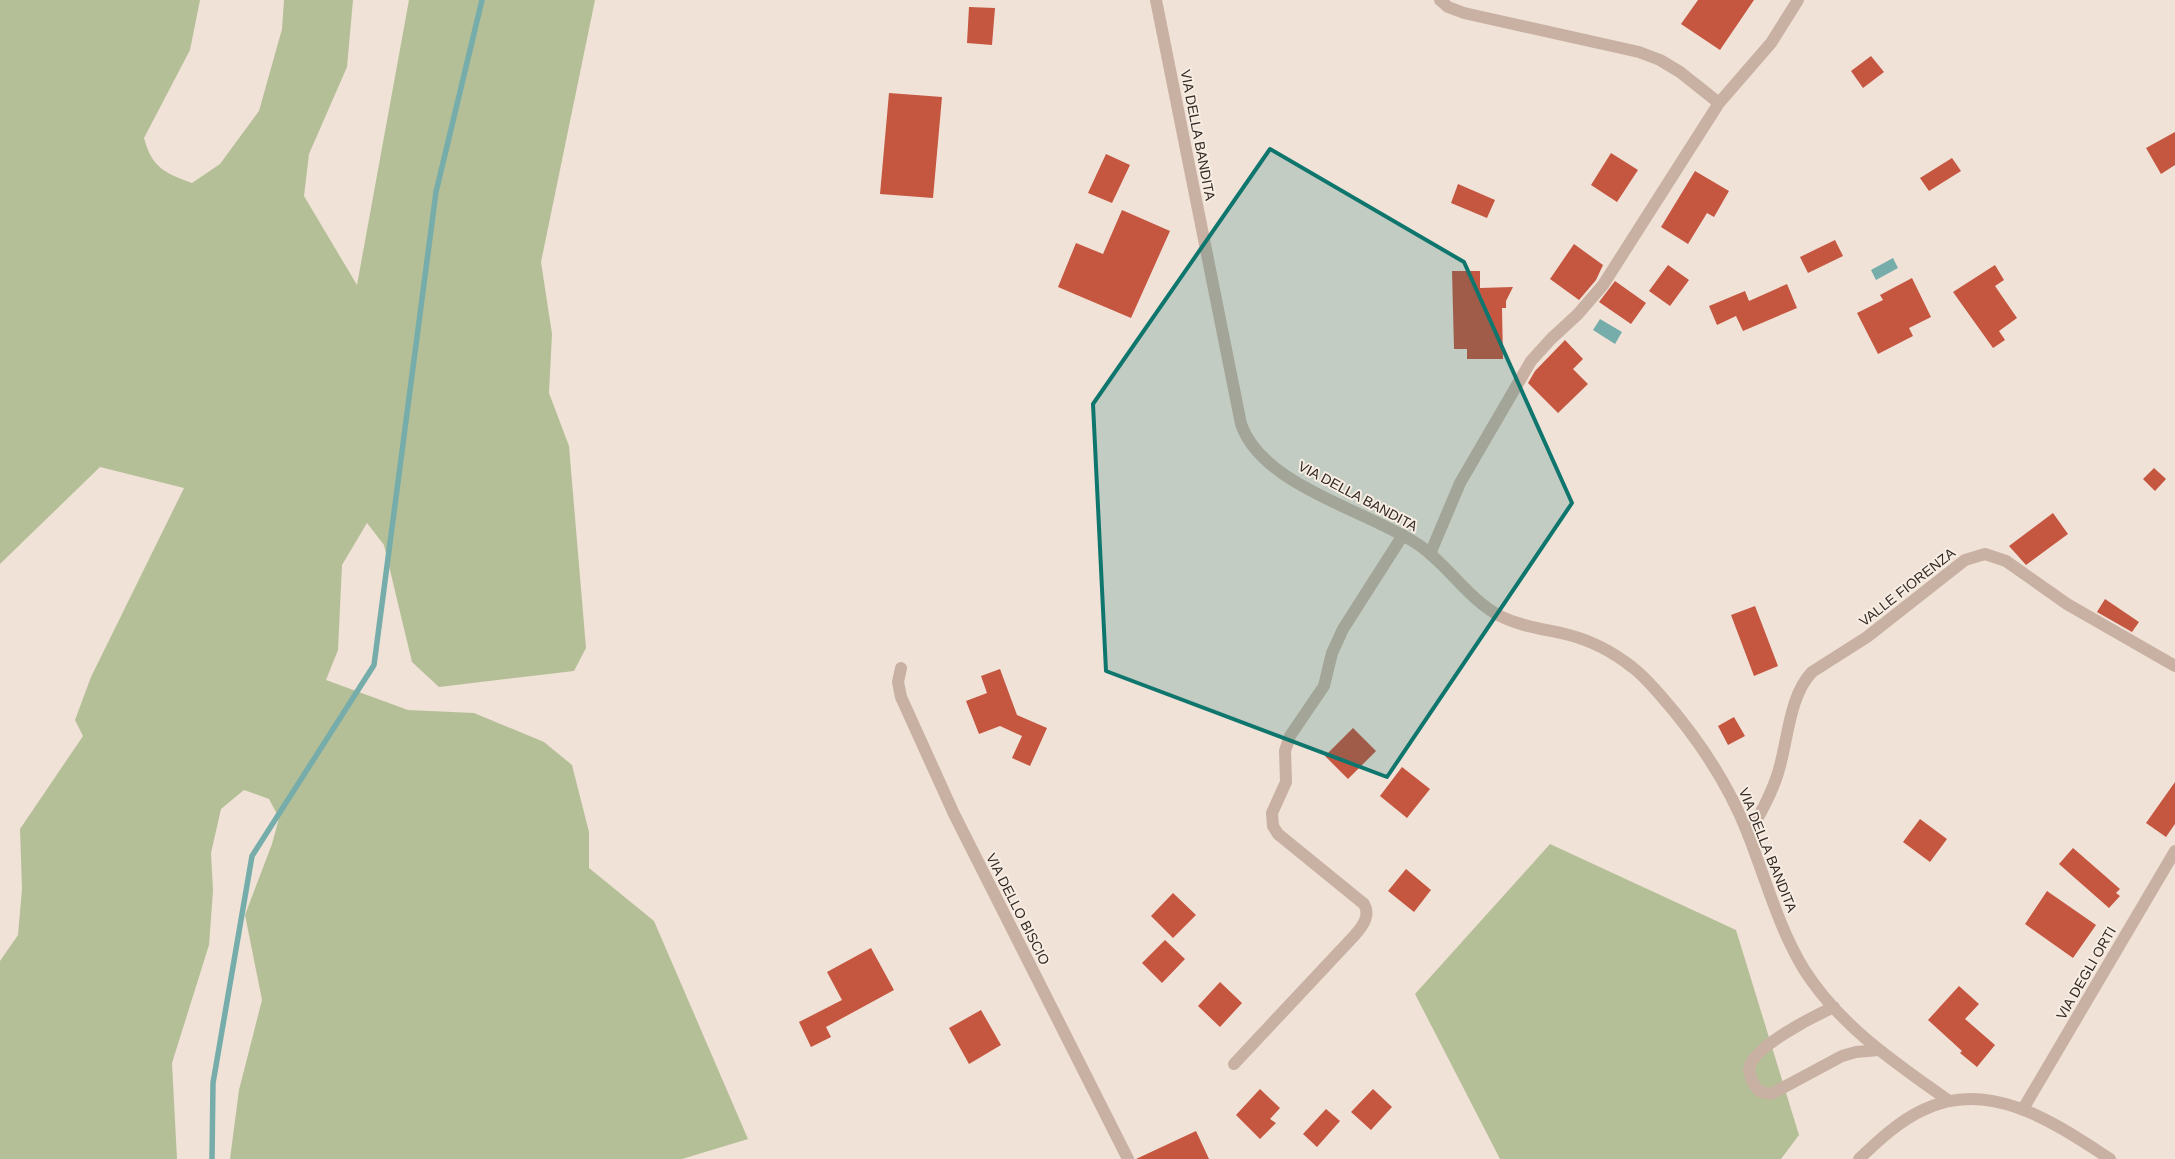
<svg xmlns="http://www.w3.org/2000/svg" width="2175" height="1159" viewBox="0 0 2175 1159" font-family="Helvetica,sans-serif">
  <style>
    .green { fill: #b5bf97 }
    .water { fill: #76adab }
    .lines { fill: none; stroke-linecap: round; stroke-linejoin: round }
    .stream { stroke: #76adab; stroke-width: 5.5 }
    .building { fill: #c55640 }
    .minor { stroke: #c8b1a3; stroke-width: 12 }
    .marked { fill: #0f766e; fill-opacity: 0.2; stroke: #0f766e; stroke-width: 4; stroke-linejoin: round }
    .labels { text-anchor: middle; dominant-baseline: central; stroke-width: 4; stroke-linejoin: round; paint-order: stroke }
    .street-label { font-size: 14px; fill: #332925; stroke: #f8ede3 }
  </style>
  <rect width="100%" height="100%" fill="#f0e2d7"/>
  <path class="green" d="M0,0h200l-10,50 -46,88c8,30 21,35 48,45l28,-19 39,-53 23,-82 2,-29h69l-6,67 -38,87 -5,42 53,89 52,-285h186l-54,262 11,72 -3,59 20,53 17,202 -12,23 -135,16 -27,-25 -28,-117 -17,-22 -25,42 -4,85 -12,30 82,30 66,3 70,29 28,23 17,67v36l65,53 94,218 -66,20h-452l9,-69 23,-90 -17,-85 27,-71 7,-26 -10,-19 -25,-9 -23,19 -10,44 2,38 -4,54 -37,118 5,96h-177v-198l18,-26 4,-46 -2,-60 63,-93 -8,-16 16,-43 93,-189 -84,-21 -100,97z
    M1550,844l186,86 63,205 -18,24h-281l-85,-165z"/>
  <path class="water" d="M1893,258l5,10 -22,12 -5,-10z
    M1600,319l22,13 -7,12 -22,-14z"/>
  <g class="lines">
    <path class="stream" d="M212,1159l1,-76 39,-227 122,-191 62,-473 46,-192"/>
  </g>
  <path class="building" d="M1698,0h56l-34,50 -39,-26z
    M969,7l26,1 -3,37 -25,-2z
    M1871,56l13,16 -21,16 -12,-17z
    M889,93l53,4 -9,101 -53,-4z
    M2175,132v33l-14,9 -15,-26z
    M1611,153l27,17 -21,32 -26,-17z
    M1106,154l24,11 -18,38 -24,-10z
    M1952,158l9,13 -32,20 -9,-13z
    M1695,171l34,20 -15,26 -7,-4 -19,31 -27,-17z
    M1458,184l37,16 -8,18 -36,-15z
    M1122,210l48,21 -39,87 -73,-31 18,-44 27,11z
    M1835,240l8,16 -35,17 -8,-16z
    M1574,244l29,21 -7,15 -17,20 -29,-21z
    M1668,265l21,15 -19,26 -21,-15z
    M1995,265l9,15 -9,6 22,32 -18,13 6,9 -12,8 -40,-56z
    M1452,271h28v17l33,-1 -7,14v7h-4l1,51h-36v-10h-13z
    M1912,278l19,39 -22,11 4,8 -35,18 -21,-41 26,-13 -3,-5z
    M1615,281l31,22 -15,21 -32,-22z
    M1787,284l10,24 -54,23 -7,-15 -19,9 -8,-19 36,-15 4,10z
    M1565,340l18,19 -10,10 15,15 -30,29 -30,-30 7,-12z
    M2154,468l12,11 -11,12 -12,-12z
    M2053,513l15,21 -42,31 -17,-19z
    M2105,599l34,23 -7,10 -35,-20z
    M1755,606l23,60 -24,10 -23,-61z
    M1000,669l17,46 30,13 -17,38 -18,-8 10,-22 -22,-10 -21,8 -13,-33 21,-8 -6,-17z
    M1734,717l11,19 -17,9 -10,-19z
    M1353,728l23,23 -28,28 -23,-23z
    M1402,767l28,22 -23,29 -27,-22z
    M2175,782v42l-9,13 -20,-14z
    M1920,819l27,20 -17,23 -27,-20z
    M2073,848l47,41 -4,4 4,3 -11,12 -50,-44z
    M1406,869l25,21 -17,22 -26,-21z
    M2047,891l49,34 -23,33 -48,-34z
    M1173,893l23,22 -23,23 -22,-22z
    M1165,940l20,19 -23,24 -20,-20z
    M871,948l23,42 -68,37 5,10 -20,10 -12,-25 43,-22 -15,-28z
    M1220,982l22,21 -22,24 -22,-21z
    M1959,986l20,18 -14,15 30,26 -18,22 -17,-14 2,-2 -34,-31z
    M981,1010l20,35 -32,19 -20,-36z
    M1260,1089l20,19 -10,11 6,4 -16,16 -24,-24z
    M1373,1089l19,18 -21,23 -20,-18z
    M1326,1109l14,12 -23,26 -14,-13z
    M1196,1131l13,28h-73z"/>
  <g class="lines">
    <path class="minor" d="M1156,0l85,424c21,62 126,86 178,121 29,20 49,54 81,71 22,11 45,13 69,19 23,6 44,17 63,32 11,8 20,19 29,29 36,41 67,87 87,138 18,46 31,95 57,137 36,56 91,92 144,130
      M1440,0l8,7 16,6 175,39 21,8 20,12 39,31
      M1430,554l30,-71 71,-122 20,-22 27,-25 25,-29 116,-182 52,-60 27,-43
      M901,668l-3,14 3,15 53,117 174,345
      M1748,835c11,-19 22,-38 29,-59 11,-32 11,-79 35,-104l55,-35 98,-77 20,-6 21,7 61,43 108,62
      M1834,1007c-20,9 -84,41 -85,63 3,14 9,26 24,23l69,-37 14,-4 23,-2
      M1234,1064l120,-128c8,-9 17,-20 10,-32l-86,-70 -5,-8 -1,-13 14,-31 -1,-31 5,-15 34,-50 8,-33 11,-24 60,-94
      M2023,1109l152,-258
      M1859,1159c19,-18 40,-38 64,-49 67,-33 133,14 187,49"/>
  </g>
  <path class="marked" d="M1270,149l194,113 108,241 -185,274 -281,-106 -13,-267z"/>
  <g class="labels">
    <g class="street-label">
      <text transform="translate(1198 135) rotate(79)">VIA DELLA BANDITA</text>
      <text transform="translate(1358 496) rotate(28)">VIA DELLA BANDITA</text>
      <text transform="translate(1907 587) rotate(-38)">VALLE FIORENZA</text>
      <text transform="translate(1768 850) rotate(68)">VIA DELLA BANDITA</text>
      <text transform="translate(1018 909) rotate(63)">VIA DELLO BISCIO</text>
      <text transform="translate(2086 973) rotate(-60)">VIA DEGLI ORTI</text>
    </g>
  </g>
</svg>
